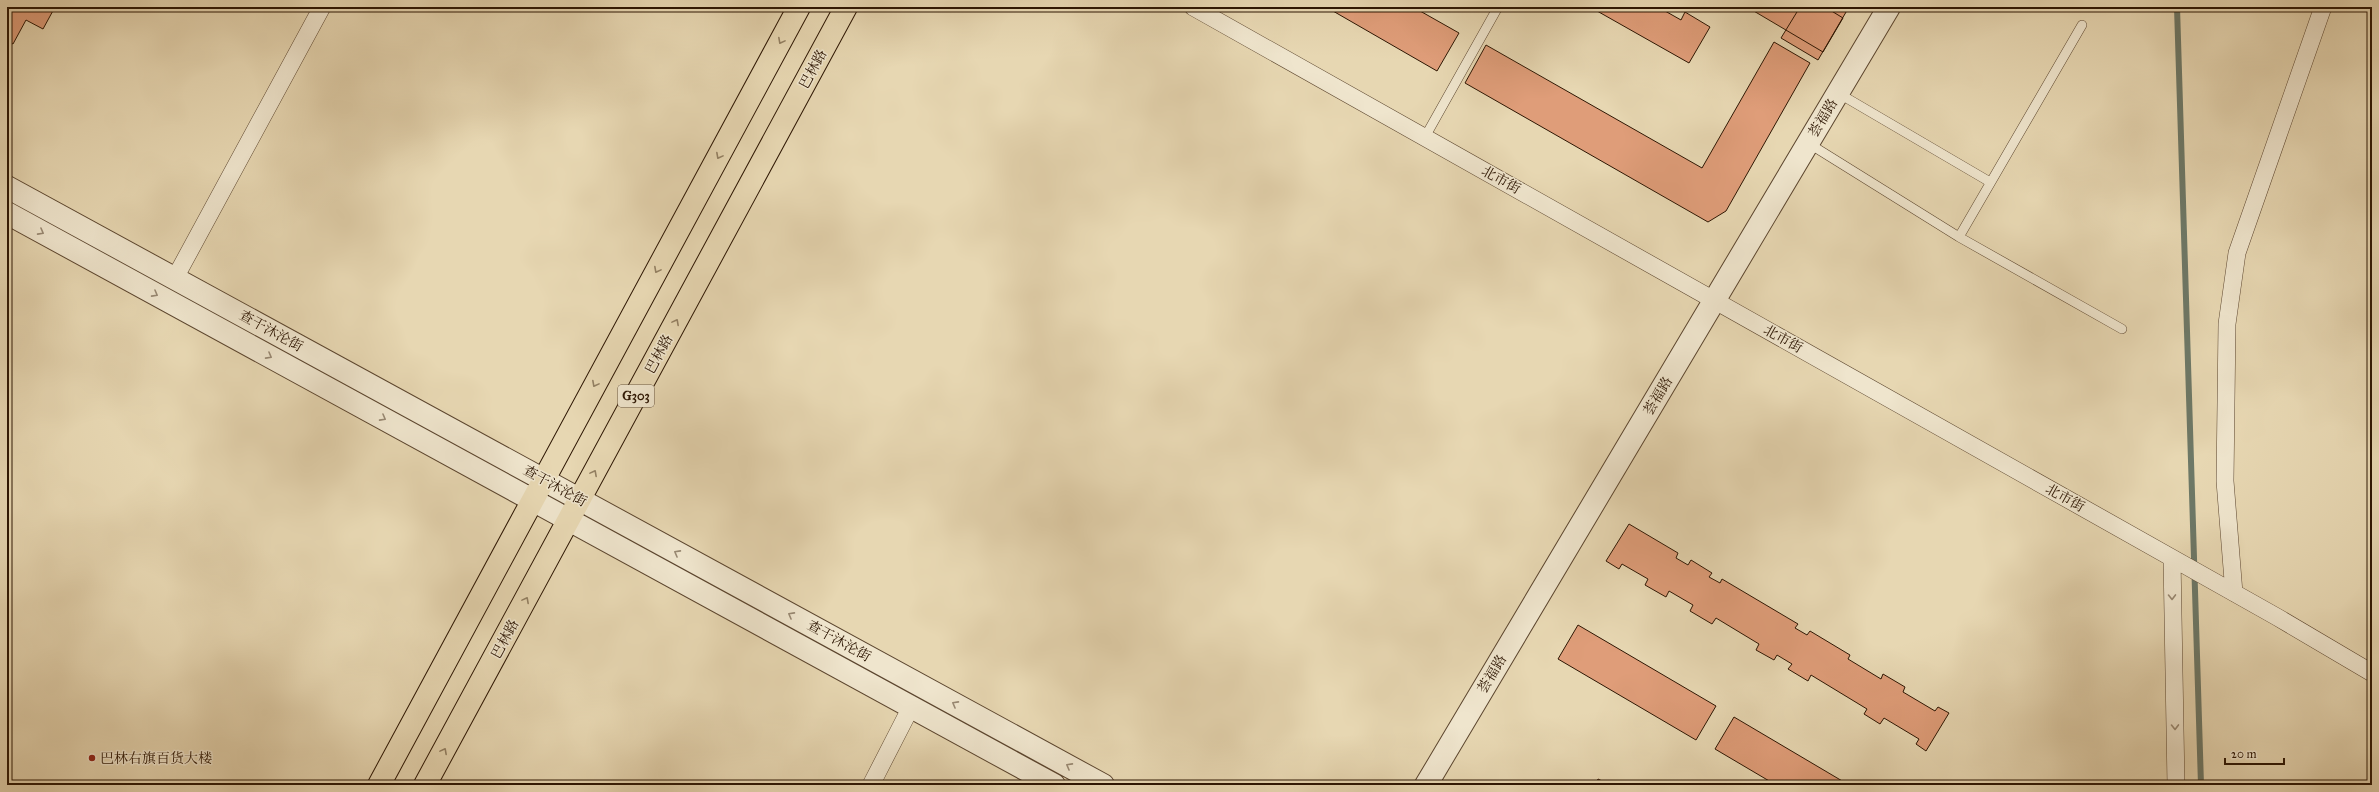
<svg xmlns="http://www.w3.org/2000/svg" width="2379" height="792" viewBox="0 0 2379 792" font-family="'IM FELL Great Primer','Noto Serif SC',serif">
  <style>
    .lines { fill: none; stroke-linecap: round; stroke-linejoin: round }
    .stream { stroke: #6d7867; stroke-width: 6 }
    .building { fill: #df9d79; stroke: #2d1603 }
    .service-casing { stroke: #5c462f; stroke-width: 10 }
    .minor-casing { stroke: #5c462f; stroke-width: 18 }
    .tertiary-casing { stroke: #5c462f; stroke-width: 24 }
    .primary-casing { stroke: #2d1603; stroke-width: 24 }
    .service { stroke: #efe5cd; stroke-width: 9 }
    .minor { stroke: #efe5cd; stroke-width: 17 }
    .tertiary { stroke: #efe5cd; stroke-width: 22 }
    .primary { stroke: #e7d7b2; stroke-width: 22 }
    .oneway { stroke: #938063 }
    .oneway2 { stroke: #988872 }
    .poi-dot { fill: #8f2418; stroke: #efe5cd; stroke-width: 1.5 }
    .labels { text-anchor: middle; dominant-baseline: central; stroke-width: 3; stroke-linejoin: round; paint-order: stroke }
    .shield { fill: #efe5cd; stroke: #675440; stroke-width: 1 }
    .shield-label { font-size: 13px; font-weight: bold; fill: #2d1603 }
    .street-label { font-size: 14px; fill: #2d1603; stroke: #efe5cd }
    .poi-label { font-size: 14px; fill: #2d1603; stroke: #efe5cd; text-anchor: start }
  </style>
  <rect width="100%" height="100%" fill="#e7d7b2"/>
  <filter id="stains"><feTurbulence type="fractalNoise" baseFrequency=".005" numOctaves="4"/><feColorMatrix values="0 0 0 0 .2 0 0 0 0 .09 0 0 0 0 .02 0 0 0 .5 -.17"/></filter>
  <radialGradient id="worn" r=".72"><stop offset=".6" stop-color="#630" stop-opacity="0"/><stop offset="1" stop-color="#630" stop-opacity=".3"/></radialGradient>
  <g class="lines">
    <path class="stream" d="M2177,7l24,778"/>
  </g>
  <path class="building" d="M7,7h48l-12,22 -17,-9 -13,24 -6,-3z
    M1326,7h87l46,26 -22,38z
    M1590,7h68l23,13 4,-8 25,15 -21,36z
    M1747,7h78l18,11 -20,34z
    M1800,7h49l-31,53 -37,-22z
    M1774,42l36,21 -84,148 -18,11 -243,-139 21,-38 216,123z
    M1629,524l49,29 -2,5 12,7 3,-5 21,13 -3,4 11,6 2,-4 76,45 -3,4 12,7 3,-4 40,24 -2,4 33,20 2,-5 22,13 -2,5 32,19 3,-4 11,6 -23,38 -10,-7 3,-5 -35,-21 -4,6 -16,-10 3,-5 -56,-34 -3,6 -20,-12 4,-5 -15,-9 -3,5 -18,-10 3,-6 -43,-26 -4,6 -22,-13 3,-6 -24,-14 -3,6 -21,-12 3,-6 -26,-15 -3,5 -13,-8z
    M1578,625l138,81 -20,34 -138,-81z
    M1734,717l115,68h-73l-61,-36z
    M1598,779l12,6h-15z"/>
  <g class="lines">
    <defs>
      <path id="service" d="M1838,93l152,89
        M1425,137l73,-130
        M1808,143l151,94 163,92
        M1959,237l123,-212"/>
      <path id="minor" d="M1193,7l1084,610 95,56
        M175,278l147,-271
        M2172,558l4,227
        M2234,593l-9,-112 2,-157 10,-71 86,-246
        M871,785l40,-78"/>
      <path id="tertiary" d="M7,187l1096,598
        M7,213l1047,572
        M1426,785l463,-778"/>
      <path id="primary" d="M379,785l420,-778
        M425,785l421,-778"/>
    </defs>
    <use href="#service" class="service-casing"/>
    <use href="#minor" class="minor-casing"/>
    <use href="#tertiary" class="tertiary-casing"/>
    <use href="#primary" class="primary-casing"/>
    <use href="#service" class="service"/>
    <use href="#minor" class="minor"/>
    <use href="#tertiary" class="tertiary"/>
    <use href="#primary" class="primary"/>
  </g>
  <defs><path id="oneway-chevron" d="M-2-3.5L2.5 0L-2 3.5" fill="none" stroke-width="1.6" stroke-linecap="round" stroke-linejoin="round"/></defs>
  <g class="oneway">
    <use href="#oneway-chevron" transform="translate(781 41) rotate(118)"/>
    <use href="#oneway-chevron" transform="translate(719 156) rotate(118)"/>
    <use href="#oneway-chevron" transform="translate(657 270) rotate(118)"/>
    <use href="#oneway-chevron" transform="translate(676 322) rotate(-62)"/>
    <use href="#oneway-chevron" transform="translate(595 384) rotate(118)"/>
    <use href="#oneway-chevron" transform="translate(594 473) rotate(-62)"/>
    <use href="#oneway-chevron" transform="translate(526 600) rotate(-62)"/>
    <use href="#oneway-chevron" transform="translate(444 751) rotate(-62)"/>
  </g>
  <g class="oneway2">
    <use href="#oneway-chevron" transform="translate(41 232) rotate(29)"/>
    <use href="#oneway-chevron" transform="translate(155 294) rotate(29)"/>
    <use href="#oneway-chevron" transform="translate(269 356) rotate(29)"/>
    <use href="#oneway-chevron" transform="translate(383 418) rotate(29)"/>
    <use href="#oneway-chevron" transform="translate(677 553) rotate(-151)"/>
    <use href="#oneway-chevron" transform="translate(2172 597) rotate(89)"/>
    <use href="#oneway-chevron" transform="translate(791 615) rotate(-151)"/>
    <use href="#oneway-chevron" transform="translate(955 704) rotate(-151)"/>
    <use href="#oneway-chevron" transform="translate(2175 727) rotate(89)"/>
    <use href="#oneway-chevron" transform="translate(1069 766) rotate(-151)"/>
  </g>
  <circle class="poi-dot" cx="92" cy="758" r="4"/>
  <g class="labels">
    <rect class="shield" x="618" y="385" width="36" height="22" rx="3"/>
    <g class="shield-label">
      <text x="636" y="396">G303</text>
    </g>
    <g class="street-label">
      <text transform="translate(813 69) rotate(-62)">巴林路</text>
      <text transform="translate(1823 118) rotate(-59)">荟福路</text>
      <text transform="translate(1501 180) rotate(29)">北市街</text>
      <text transform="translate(271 331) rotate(29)">查干沐沦街</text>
      <text transform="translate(1783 339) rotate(29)">北市街</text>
      <text transform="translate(659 354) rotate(-62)">巴林路</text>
      <text transform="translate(1658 396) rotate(-59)">荟福路</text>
      <text transform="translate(555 486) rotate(29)">查干沐沦街</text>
      <text transform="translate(2065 498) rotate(29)">北市街</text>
      <text transform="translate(505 639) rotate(-62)">巴林路</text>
      <text transform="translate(839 641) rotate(29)">查干沐沦街</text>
      <text transform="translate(1492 674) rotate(-59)">荟福路</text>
    </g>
    <g class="poi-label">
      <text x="100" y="758">巴林右旗百货大楼</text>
    </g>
  </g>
  <rect width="2379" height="792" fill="none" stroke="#e7d7b2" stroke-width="24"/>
  <rect x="8" y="8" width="2363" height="776" fill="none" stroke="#2d1603" stroke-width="2"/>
  <rect x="12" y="12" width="2355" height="768" fill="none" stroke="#2d1603"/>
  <path d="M2225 758v6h59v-6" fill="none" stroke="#2d1603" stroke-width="2"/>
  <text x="2231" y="758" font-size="12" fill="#2d1603" stroke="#efe5cd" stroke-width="3" paint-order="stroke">20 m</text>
  <rect width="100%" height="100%" filter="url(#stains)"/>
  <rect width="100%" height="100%" fill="url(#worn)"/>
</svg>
